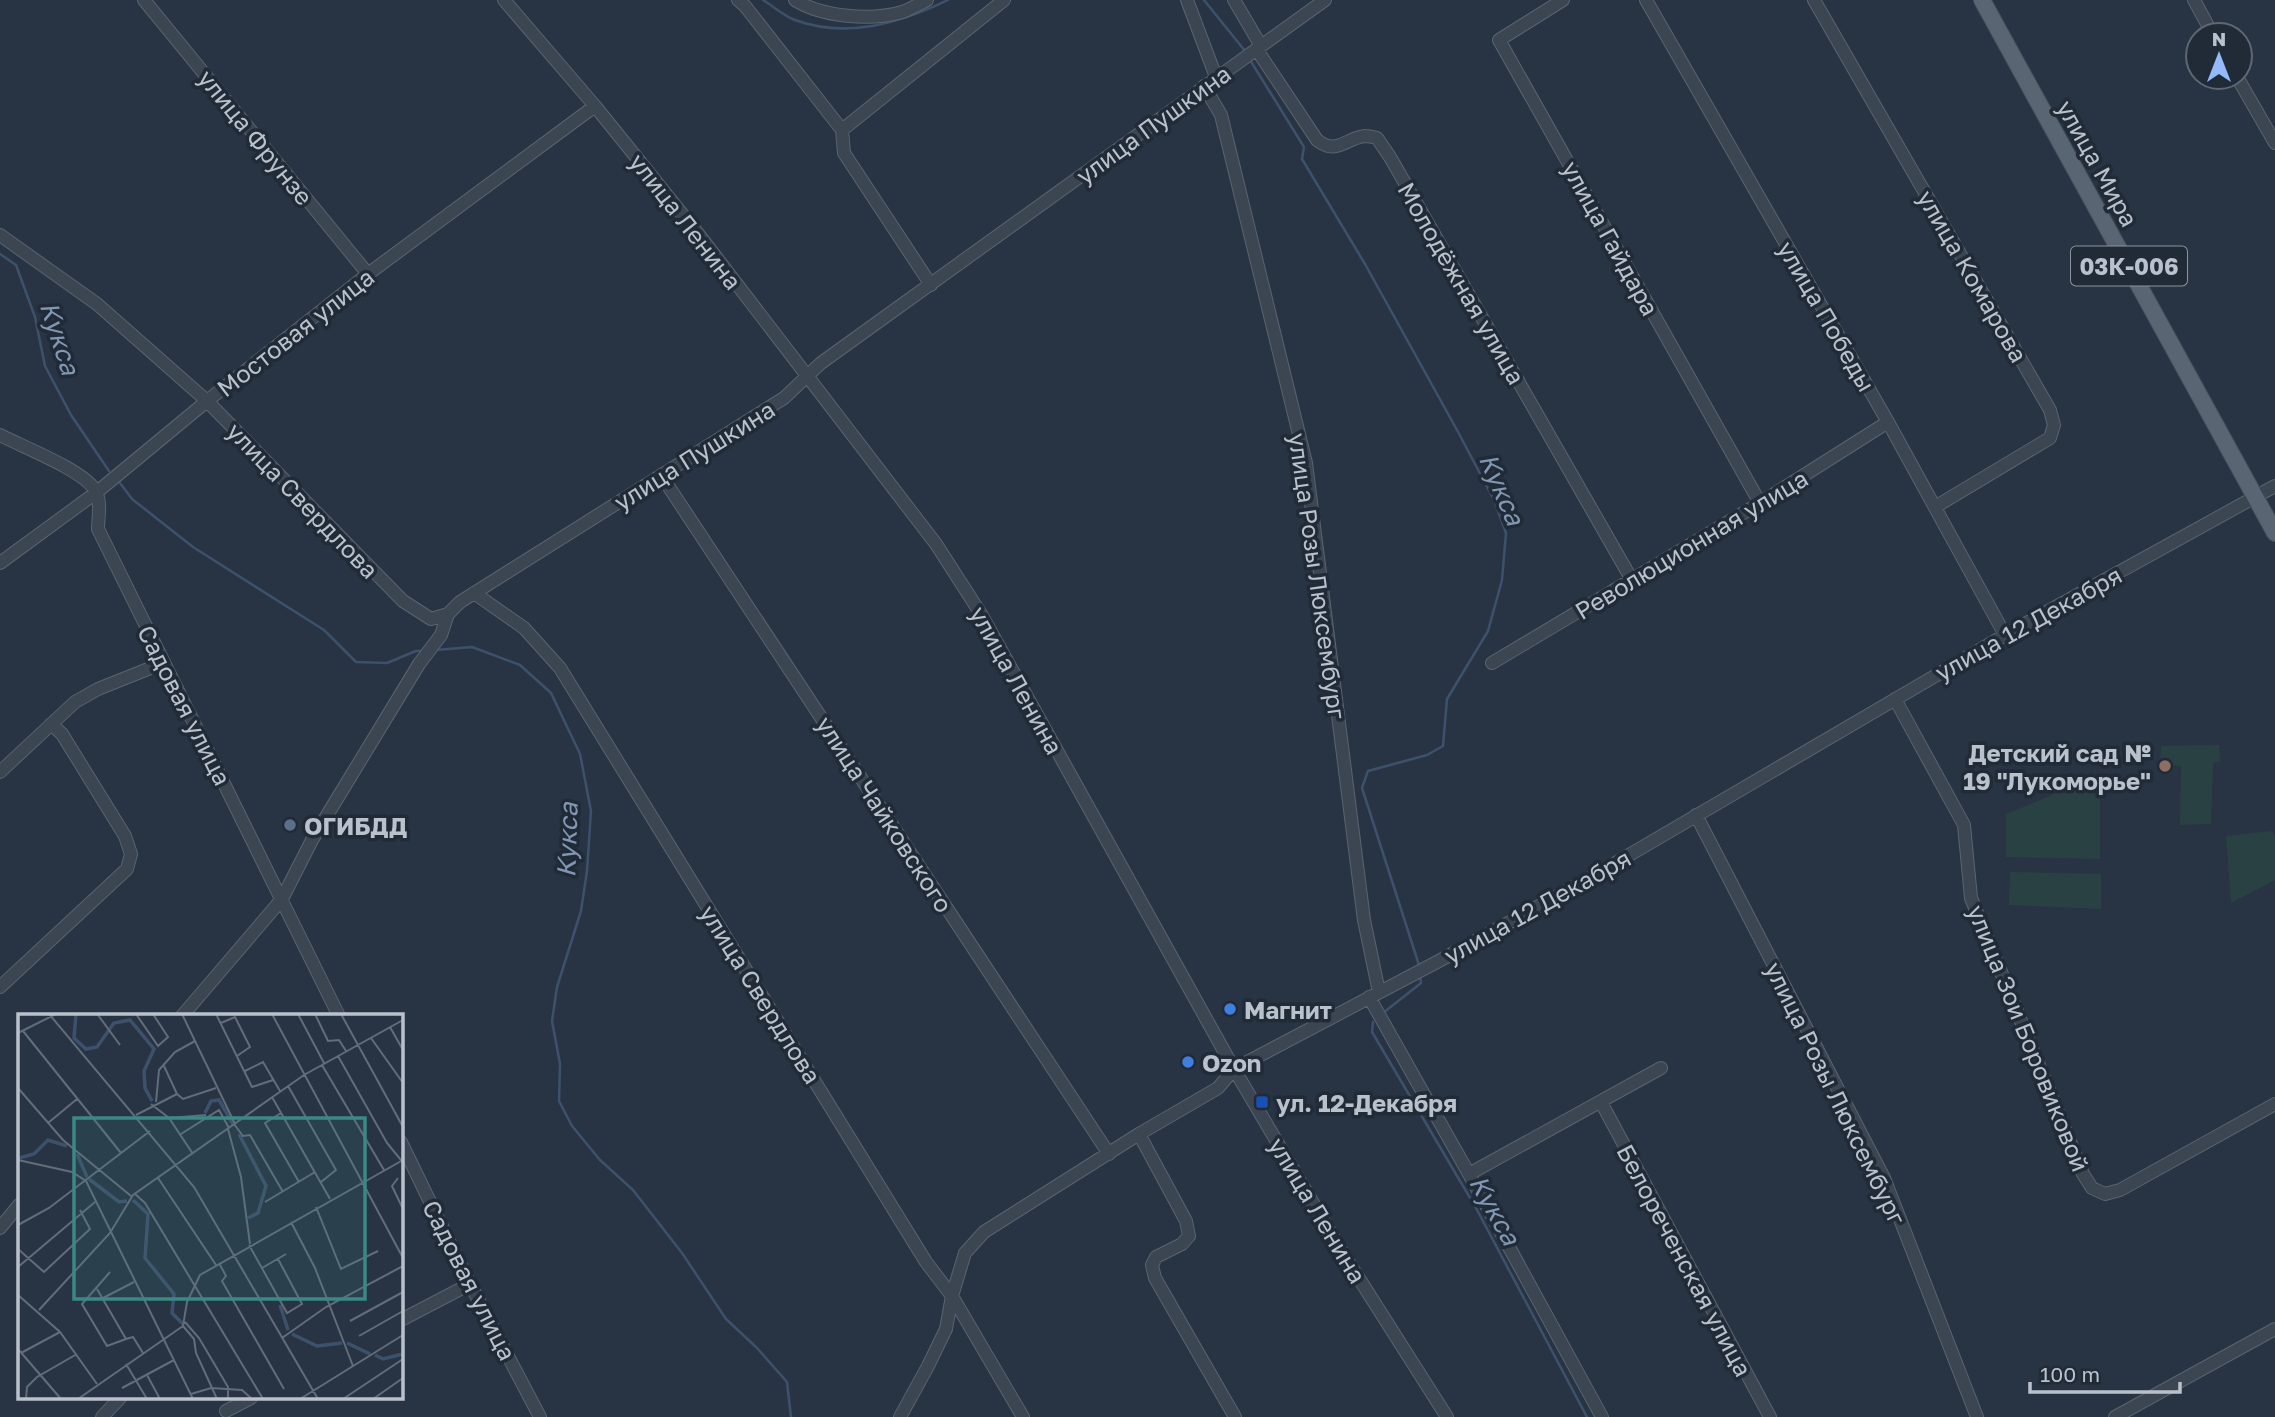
<svg xmlns="http://www.w3.org/2000/svg" width="2275" height="1417" viewBox="0 0 2275 1417" font-family="'Golos Text',sans-serif">
  <style>
    .green { fill: #2a4144 }
    .lines { fill: none; stroke-linecap: round; stroke-linejoin: round }
    .stream { stroke: #3e516c; stroke-width: 2.5 }
    .minor-casing { stroke: #5a6470; stroke-width: 14 }
    .major-casing { stroke: #464f5c; stroke-width: 18 }
    .minor { stroke: #3c4653; stroke-width: 12 }
    .major { stroke: #5a6573; stroke-width: 16 }
    .education-dot { fill: #8d6e63; stroke: #212b38; stroke-width: 2.5 }
    .service-dot { fill: #5c6f8a; stroke: #212b38; stroke-width: 2.5 }
    .shop-dot { fill: #3f7fe0; stroke: #212b38; stroke-width: 2.5 }
    .transit-dot { fill: #1a4fb4; stroke: #212b38; stroke-width: 2.5 }
    .labels { text-anchor: middle; dominant-baseline: central; stroke-width: 7; stroke-linejoin: round; paint-order: stroke }
    .shield { fill: #212b38; stroke: #8b94a0; stroke-width: 2 }
    .shield-label { font-size: 23px; font-weight: bold; fill: #b9c1cc }
    .street-label { font-size: 24px; fill: #b9c1cc; stroke: #212b38 }
    .poi-label { font-size: 24px; font-weight: bold; fill: #b9c1cc; stroke: #212b38; text-anchor: start }
    .water-label { font-size: 26px; font-style: italic; fill: #8197b3; stroke: #212b38 }
    .inset-river { fill: none; stroke: #3e516c; stroke-width: 3.5 }
    .inset-road { fill: none; stroke: #626c7a; stroke-width: 2 }
    .view { fill: #3a8986; fill-opacity: 0.15; stroke: #3a8986; stroke-width: 3.5 }
    .inset-edge { fill: none; stroke: #b9c1cc; stroke-width: 3.5 }
  </style>
  <rect width="100%" height="100%" fill="#283443"/>
  <path class="green" d="M2219,745l1,16 -7,2 -2,61 -31,1 1,-59 -21,-1 1,-19z
    M2100,775v84l-94,-2v-43z
    M2272,831l3,6v43l-44,23 -5,-67z
    M2010,872l91,2v35l-92,-4z"/>
  <g class="lines">
    <path class="stream" d="M763,0c10,6 21,16 32,20 52,19 106,3 153,-20
      M1204,0l41,51
      M1250,60l54,87 -2,12 63,105 92,166 37,70 12,33 -4,47 -14,51 -41,68 -4,47 -16,9 -59,16 -6,17 57,177
      M0,254l16,11 19,52 10,49 26,49 38,56
      M120,483l12,16 61,48 131,83 32,32 31,1 29,-12h6
      M436,650l36,-3 48,18 31,28 29,61 11,57 -4,60 -6,40 -24,76 -5,34 8,43 -1,37 13,25 28,34 33,30 49,63 44,66 31,29 30,34 4,35
      M1383,1013l38,-30 -1,-8
      M1373,1022l-1,10 104,176 111,209"/>
    <defs>
      <path id="minor" d="M144,0l224,274
        M504,0l91,106 108,134 233,304 45,70 253,455 105,178 108,170
        M738,0l7,6 97,124 2,23 87,132
        M795,0c27,17 76,21 107,12 9,-3 17,-8 25,-12
        M1187,0l29,77
        M1234,0l27,46
        M1563,0l-64,40 261,463
        M1646,0l242,422 117,213
        M1814,0l236,410 4,15 -4,13 -115,69
        M2194,0l19,35
        M1257,50l60,90c20,16 28,-2 48,-4 4,0 8,1 12,2l13,19 242,423
        M2237,77l38,66
        M1204,86l17,29 85,348 58,457 15,72
        M842,130l162,-130
        M0,235l97,69 110,97 196,200 28,18 17,-5
        M0,435c23,12 83,35 95,55 7,11 3,27 3,39l241,487
        M661,475l448,679
        M0,563l97,-71 110,-91 161,-127 227,-168
        M474,593l50,35 36,40 366,594 26,34 71,121
        M1492,663l268,-160 128,-81
        M1895,699l69,126 7,73 112,276 9,14 13,6 15,-4 155,-86
        M0,772l75,-70 23,-13 65,-26
        M1696,815l188,363 93,239
        M0,987l127,-118 4,-15 -6,-18 -63,-102 -11,-10
        M1369,997l100,177 133,243
        M182,1016l100,-117 30,-59 107,-176 22,-29 7,-21 12,-12 324,-204 37,-35 504,-363
        M1601,1102l169,315
        M1139,1134l47,87 3,15 -7,8 -26,13 -4,8 3,13 80,139
        M401,1142l69,142 70,133
        M1469,1174l192,-106
        M0,1228l19,-23
        M401,1320l69,-36
        M226,1411l25,-13
        M102,1417l18,-19
        M900,1417l28,-51 18,-37 6,-33 13,-43 19,-21 155,-98 79,-46 16,-19 203,-107 146,-80 422,-247 270,-149
        M2115,1417l160,-88"/>
      <path id="major" d="M1982,0l293,533"/>
    </defs>
    <use href="#minor" class="minor-casing"/>
    <use href="#major" class="major-casing"/>
    <use href="#minor" class="minor"/>
    <use href="#major" class="major"/>
  </g>
  <circle class="education-dot" cx="2165" cy="766" r="7"/>
  <circle class="service-dot" cx="290" cy="825" r="7"/>
  <g class="shop-dot">
    <circle cx="1230" cy="1009" r="7"/>
    <circle cx="1188" cy="1062" r="7"/>
  </g>
  <rect class="transit-dot" x="1255" y="1095" width="14" height="14" rx="3.5"/>
  <g class="labels">
    <rect class="shield" x="2071" y="246.5" width="116" height="39" rx="5"/>
    <g class="shield-label">
      <text x="2129" y="266">03К-006</text>
    </g>
    <g class="street-label">
      <text transform="translate(1153 124) rotate(-36)">улица Пушкина</text>
      <text transform="translate(256 137) rotate(51)">улица Фрунзе</text>
      <text transform="translate(2098 163) rotate(61)">улица Мира</text>
      <text transform="translate(686 221) rotate(52)">улица Ленина</text>
      <text transform="translate(1611 238) rotate(61)">улица Гайдара</text>
      <text transform="translate(1973 276) rotate(60)">улица Комарова</text>
      <text transform="translate(1462 283) rotate(60)">Молодёжная улица</text>
      <text transform="translate(1827 316) rotate(60)">улица Победы</text>
      <text transform="translate(295 332) rotate(-38)">Мостовая улица</text>
      <text transform="translate(694 455) rotate(-32)">улица Пушкина</text>
      <text transform="translate(303 500) rotate(46)">улица Свердлова</text>
      <text transform="translate(1691 544) rotate(-31)">Революционная улица</text>
      <text transform="translate(1318 576) rotate(82)">улица Розы Люксембург</text>
      <text transform="translate(2028 623) rotate(-29)">улица 12 Декабря</text>
      <text transform="translate(1017 680) rotate(61)">улица Ленина</text>
      <text transform="translate(185 705) rotate(63)">Садовая улица</text>
      <text transform="translate(885 814) rotate(57)">улица Чайковского</text>
      <text transform="translate(1537 906) rotate(-29)">улица 12 Декабря</text>
      <text transform="translate(761 994) rotate(58)">улица Свердлова</text>
      <text transform="translate(2029 1038) rotate(68)">улица Зои Боровиковой</text>
      <text transform="translate(1836 1093) rotate(64)">улица Розы Люксембург</text>
      <text transform="translate(1318 1210) rotate(59)">улица Ленина</text>
      <text transform="translate(1685 1260) rotate(62)">Белореченская улица</text>
      <text transform="translate(470 1280) rotate(63)">Садовая улица</text>
    </g>
    <g class="poi-label">
      <text x="2151" y="752" text-anchor="end">Детский сад №<tspan x="2151" dy="28">19 "Лукоморье"</tspan></text>
      <text x="304" y="825">ОГИБДД</text>
      <text x="1244" y="1009">Магнит</text>
      <text x="1202" y="1062">Ozon</text>
      <text x="1276" y="1102">ул. 12-Декабря</text>
    </g>
    <g class="water-label">
      <text transform="translate(60 338) rotate(72)">Кукса</text>
      <text transform="translate(1502 489) rotate(67)">Кукса</text>
      <text transform="translate(567 840) rotate(-88)">Кукса</text>
      <text transform="translate(1495 1210) rotate(61)">Кукса</text>
    </g>
  </g>
  <g transform="translate(18 1014)">
    <rect width="385" height="385" fill="#283443"/>
    <path class="inset-river" d="M58,0l-2,24 12,11 11,-2 17,-24 16,-3 24,29 -10,22 1,17 7,13M187,99l6,-12 8,-1 14,24M221,120l27,52 -8,27 -10,5M59,140l10,23M1,144l15,-4 14,-14 19,6M71,165l30,23 8,-1M115,186l15,14 -3,44 29,36 -2,19 11,11M262,291l8,25M274,320l25,12 25,-3M329,329l23,11M357,341l8,4 20,-5"/>
    <path class="inset-road" d="M31,0l145,173 124,212M118,0l22,32 10,-9 -15,-23M164,0l53,110M198,0l36,73 21,-7M254,0l131,244M280,0l26,49M297,0l13,27 11,-1 7,11M323,0l62,113M80,1l22,30M203,9l14,-6 15,30 -13,9M372,13l13,23M5,17l98,122M0,19l38,-19M353,24l32,45M320,42l49,87 14,17M304,51l62,105M146,52l13,28M227,57l18,-9 17,29M270,72l48,84 -15,12M0,74l45,52 68,56M159,80l6,5 33,-11M254,83l58,102M138,88l3,-32 16,-18 20,-11M133,90l18,14 24,36M263,99l-16,10 34,59M118,101l41,-21M151,104l37,-3M30,109l29,-24M216,110l9,12 7,-1 33,57M210,115l13,48 9,67M163,120l38,-24 10,18M0,146l54,12 14,9 107,218M140,164l58,87M380,164l-6,8 11,23M116,179l11,10 118,196M247,188l50,-30M298,193l25,62 37,-18M273,208l24,46 38,98M0,211l31,-17 101,-77M231,231l38,68 15,-9 -24,-45M0,235l26,23 46,-43 -10,-19M201,249l7,13 -4,5 62,108M0,253l77,-65M244,254l24,-14M92,258l-28,32 25,42 19,-7M79,275l29,50 7,-2 10,16M0,281l42,37 37,52M85,284l31,-16M21,296l71,-77 23,-38 171,-120 99,-55M332,307l53,-29M167,308l14,16 29,49v12M165,312l11,13 2,14 21,46M341,322l44,-25M264,324l44,-31 77,-41M0,335l43,50M3,339l39,-21M108,350l21,35M129,361l13,24M104,374l52,-28M173,380l20,-6 31,2 10,9M8,385l1,-12 10,-10 40,-23M60,385l105,-73 4,-24 13,-27 203,-115M282,385l103,-64M325,385l60,-40M355,385l30,-21"/>
    <path class="view" d="M56,104h291v181h-291z"/>
    <rect width="385" height="385" class="inset-edge"/>
  </g>
  <g transform="translate(2219 56)"><circle r="33" fill="#212b38" stroke="#5e6773" stroke-width="2"/>
  <path d="M0-5L12 26L0 18L-12 26Z" fill="#94bbf7"/>
  <text y="-10" font-size="19" font-weight="bold" text-anchor="middle" fill="#b9c1cc">N</text>
  </g>
  <path d="M2030 1382v10h150v-10" fill="none" stroke="#b9c1cc" stroke-width="3.5"/>
  <text x="2040" y="1382" font-size="21" fill="#b9c1cc" stroke="#212b38" stroke-width="5" paint-order="stroke">100 m</text>
</svg>
